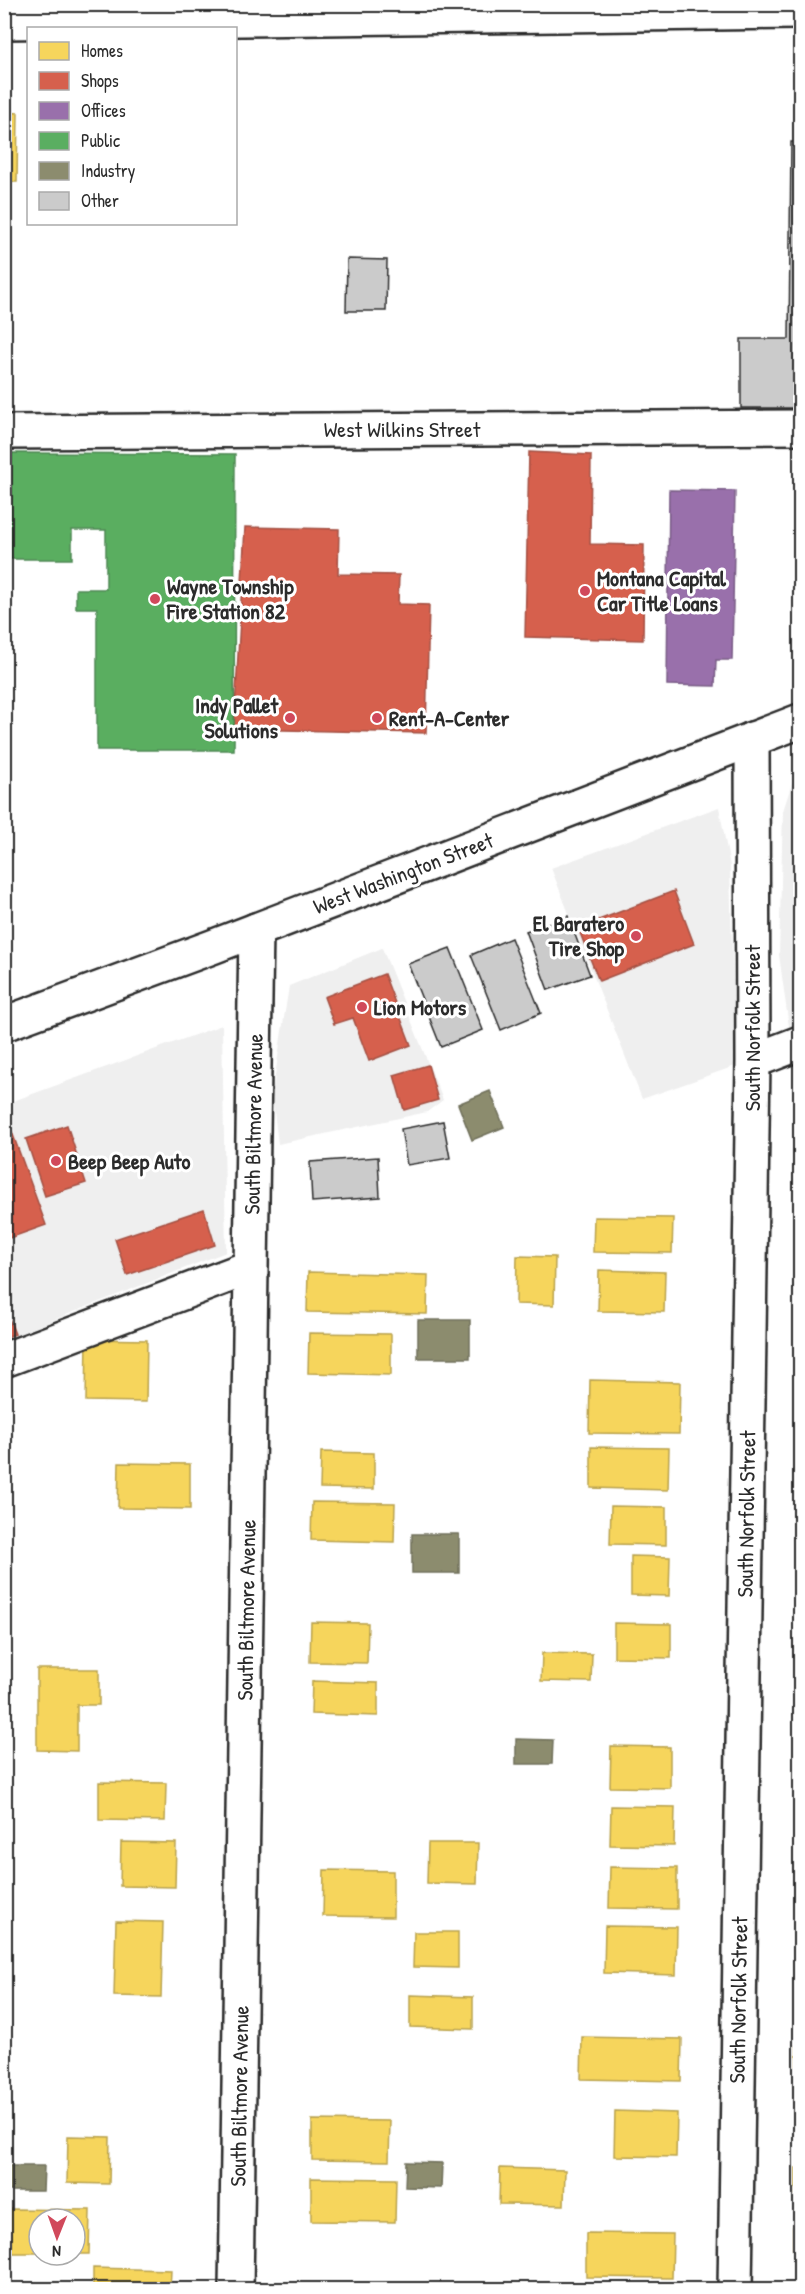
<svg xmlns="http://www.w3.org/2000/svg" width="805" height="2294" viewBox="0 0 805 2294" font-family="'Patrick Hand',sans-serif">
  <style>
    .built { fill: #efefef }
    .homes { fill: #f6d55c; stroke: #b9a24d; stroke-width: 1.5 }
    .shops { fill: #d6604d; stroke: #a35043; stroke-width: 1.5 }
    .offices { fill: #9970ab; stroke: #785b85; stroke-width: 1.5 }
    .public { fill: #5aae61; stroke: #4c8751; stroke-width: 1.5 }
    .industry { fill: #8c8c6e; stroke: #6f6f5a; stroke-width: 1.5 }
    .building { fill: #cbcbcb; stroke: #2b2b2b; stroke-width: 1.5 }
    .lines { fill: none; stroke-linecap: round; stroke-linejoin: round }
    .minor-casing { stroke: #2b2b2b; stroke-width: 38 }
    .major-casing { stroke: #2b2b2b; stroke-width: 38 }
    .minor { stroke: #fff; stroke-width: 33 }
    .major { stroke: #fff; stroke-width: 33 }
    .poi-dot { fill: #d1495b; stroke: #fff; stroke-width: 2 }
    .labels { text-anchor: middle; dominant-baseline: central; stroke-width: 6; stroke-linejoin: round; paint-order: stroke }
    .street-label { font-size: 22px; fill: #2b2b2b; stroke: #fff }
    .poi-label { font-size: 22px; font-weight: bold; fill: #2b2b2b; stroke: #fff; text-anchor: start }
  </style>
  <rect width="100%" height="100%" fill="#fff"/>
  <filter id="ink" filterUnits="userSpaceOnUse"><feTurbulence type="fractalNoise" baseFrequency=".0167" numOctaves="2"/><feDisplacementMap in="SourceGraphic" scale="12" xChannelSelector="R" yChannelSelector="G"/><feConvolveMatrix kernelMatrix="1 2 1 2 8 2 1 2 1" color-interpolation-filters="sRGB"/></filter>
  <g filter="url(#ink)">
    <path class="built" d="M800,780v243l-11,4 -10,-72 4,-144 9,-28z
      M719,807l11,59 5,200 -93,33 -91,-231z
      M382,948l61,152 -16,12 -149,32 -6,-49 17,-109z
      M222,1025l4,227 -221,87v-235z"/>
    <path class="homes" d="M4,112l14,1 -1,69h-13z
      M594,1217l79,1 -1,35 -79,-1z
      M517,1256l38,1 -1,48 -38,-1z
      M599,1270l66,2 -1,40 -66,-1z
      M308,1272l120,3 -1,39 -120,-2z
      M309,1333l82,1v41l-83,-2z
      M87,1339l60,1 -1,62 -60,-1z
      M590,1380l90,2 -1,52 -90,-1z
      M591,1447l78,1 -1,42 -77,-2z
      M321,1452l53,1v36l-54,-1z
      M119,1463l71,1v45l-72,-1z
      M312,1502l83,1 -1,39 -83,-2z
      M611,1506l55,1v38l-56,-1z
      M631,1556l39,1 -1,39 -38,-1z
      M311,1622l57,1 -1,40 -57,-1z
      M614,1623l57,1v34l-57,-1z
      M542,1653l50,1 -1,28 -50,-1z
      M37,1669h62v36h-22v46l-40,-1z
      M312,1681l66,2v33l-67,-2z
      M611,1746l59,1v41l-60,-1z
      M99,1782l67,1 -1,38 -66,-1z
      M611,1806l64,1 -1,39 -64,-1z
      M121,1842l55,1 -1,44 -55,-1z
      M428,1843h50l-1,41 -50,-1z
      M610,1867l67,1v41l-68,-1z
      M324,1870l69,1v46l-70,-1z
      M116,1921l47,1 -2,75 -47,-1z
      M605,1926l72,1 -1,48 -72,-2z
      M414,1932h44v36l-45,-1z
      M410,1995l63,2v32l-63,-2z
      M582,2037l100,2 -1,42 -100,-2z
      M797,2045h3v44h-3z
      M615,2111l62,2 -1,44 -62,-1z
      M312,2120l78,1 -1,40 -77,-1z
      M68,2136l42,1 -1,47 -42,-1z
      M500,2168l65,2 -1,35 -65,-1z
      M796,2168h4v40h-4z
      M311,2178l85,1 -1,43 -84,-1z
      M9,2209l81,1 -1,44h-14v-35h-36v34h-31z
      M793,2227h7v39l-7,-1z
      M586,2233l87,1 -1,44 -86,-1z
      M93,2268l78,2 -1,20h-77z"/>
    <path class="shops" d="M529,452l62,3 -1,89 54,1 -1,95 -118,-3z
      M245,527l94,2 -1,45 61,1 -1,29 31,1 -3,128 -192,-4z
      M674,891l20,53 -95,37 -21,-53z
      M384,974l27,71 -42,16 -16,-43 -19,6 -10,-27z
      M428,1065l10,35 -34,10 -10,-35z
      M67,1125l19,58 -41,13 -19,-57z
      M12,1132l34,93 -42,15v-105z
      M204,1209l11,36 -88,30 -12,-36z
      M4,1306l11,28 -11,4z"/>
    <path class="offices" d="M669,490l66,1 -3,169h-16l-1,26 -48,-1z"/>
    <path class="public" d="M4,453l231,1 -1,296h-137v-142h-21v-19h30v-59h-34v29h-61v-18h-7z"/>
    <path class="industry" d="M490,1091l14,36 -32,13 -14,-36z
      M418,1320h52v38h-52z
      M412,1534h47v39h-47z
      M516,1739l37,1 -1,24h-36z
      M406,2162l36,1 -1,25 -36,-1z
      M8,2166h36l-1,25h-36z"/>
    <path class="building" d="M791,142h9v266h-59v-69h48z
      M347,259l40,1 -1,51h-40z
      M568,916l22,59 -42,15 -22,-59z
      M511,938l30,75 -40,17 -30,-75z
      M450,948l33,82 -42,17 -33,-83z
      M443,1121l7,37 -43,7 -6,-36z
      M378,1157l2,40 -68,5 -2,-40z"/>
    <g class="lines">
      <defs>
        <path id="minor" d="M4,432l796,-5
          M753,1061l47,-18
          M4,1360l247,-93
          M236,2290l20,-1360
          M735,2290l18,-1229 -1,-322"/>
        <path id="major" d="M4,22l796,-10
          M4,1024l208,-77 588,-226"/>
      </defs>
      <use href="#minor" class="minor-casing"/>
      <use href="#major" class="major-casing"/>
      <use href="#minor" class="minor"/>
      <use href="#major" class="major"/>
    </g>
  </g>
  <g class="poi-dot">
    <circle cx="585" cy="591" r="6"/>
    <circle cx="155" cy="599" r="6"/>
    <circle cx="290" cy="718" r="6"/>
    <circle cx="377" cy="718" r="6"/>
    <circle cx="636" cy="936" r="6"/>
    <circle cx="362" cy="1007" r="6"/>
    <circle cx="56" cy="1161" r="6"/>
  </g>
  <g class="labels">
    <g class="street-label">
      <text x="402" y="429">West Wilkins Street</text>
      <text transform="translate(403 873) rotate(-21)">West Washington Street</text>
      <text transform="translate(752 1028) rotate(-90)">South Norfolk Street</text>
      <text transform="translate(253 1124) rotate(-89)">South Biltmore Avenue</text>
      <text transform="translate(746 1514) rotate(-89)">South Norfolk Street</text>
      <text transform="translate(246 1610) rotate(-89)">South Biltmore Avenue</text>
      <text transform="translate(738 2000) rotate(-89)">South Norfolk Street</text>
      <text transform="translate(239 2096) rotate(-89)">South Biltmore Avenue</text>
    </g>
    <g class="poi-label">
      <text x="597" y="578">Montana Capital<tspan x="597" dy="25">Car Title Loans</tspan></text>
      <text x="167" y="586">Wayne Township<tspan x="167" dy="25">Fire Station 82</tspan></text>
      <text x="278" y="705" text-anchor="end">Indy Pallet<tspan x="278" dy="25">Solutions</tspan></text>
      <text x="389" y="718">Rent-A-Center</text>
      <text x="624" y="923" text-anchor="end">El Baratero<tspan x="624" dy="25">Tire Shop</tspan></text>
      <text x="374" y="1007">Lion Motors</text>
      <text x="68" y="1161">Beep Beep Auto</text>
    </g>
  </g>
  <rect width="805" height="2294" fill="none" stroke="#fff" stroke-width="24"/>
  <rect x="12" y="12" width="781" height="2270" fill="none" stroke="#2b2b2b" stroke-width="2" filter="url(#ink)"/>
  <rect x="27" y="27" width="210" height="198" fill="#ffffff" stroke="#aaaaaa" stroke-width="1.5"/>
  <rect x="39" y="42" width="30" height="18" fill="#f6d55c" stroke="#aaaaaa" stroke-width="1.5"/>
  <text x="81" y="57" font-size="18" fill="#2b2b2b">Homes</text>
  <rect x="39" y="72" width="30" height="18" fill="#d6604d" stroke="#aaaaaa" stroke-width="1.5"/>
  <text x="81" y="87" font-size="18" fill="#2b2b2b">Shops</text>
  <rect x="39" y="102" width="30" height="18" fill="#9970ab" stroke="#aaaaaa" stroke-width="1.5"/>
  <text x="81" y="117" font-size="18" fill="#2b2b2b">Offices</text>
  <rect x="39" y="132" width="30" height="18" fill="#5aae61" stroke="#aaaaaa" stroke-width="1.5"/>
  <text x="81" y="147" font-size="18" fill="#2b2b2b">Public</text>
  <rect x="39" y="162" width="30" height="18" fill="#8c8c6e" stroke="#aaaaaa" stroke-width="1.5"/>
  <text x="81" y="177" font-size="18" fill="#2b2b2b">Industry</text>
  <rect x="39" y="192" width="30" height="18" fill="#cbcbcb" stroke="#aaaaaa" stroke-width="1.5"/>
  <text x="81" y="207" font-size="18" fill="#2b2b2b">Other</text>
  <g transform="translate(57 2237) rotate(181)"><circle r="28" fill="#ffffff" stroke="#aaaaaa" stroke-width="1.5"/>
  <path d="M0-4.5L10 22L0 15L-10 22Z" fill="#d1495b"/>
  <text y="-9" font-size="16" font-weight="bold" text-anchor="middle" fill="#2b2b2b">N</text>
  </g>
</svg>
